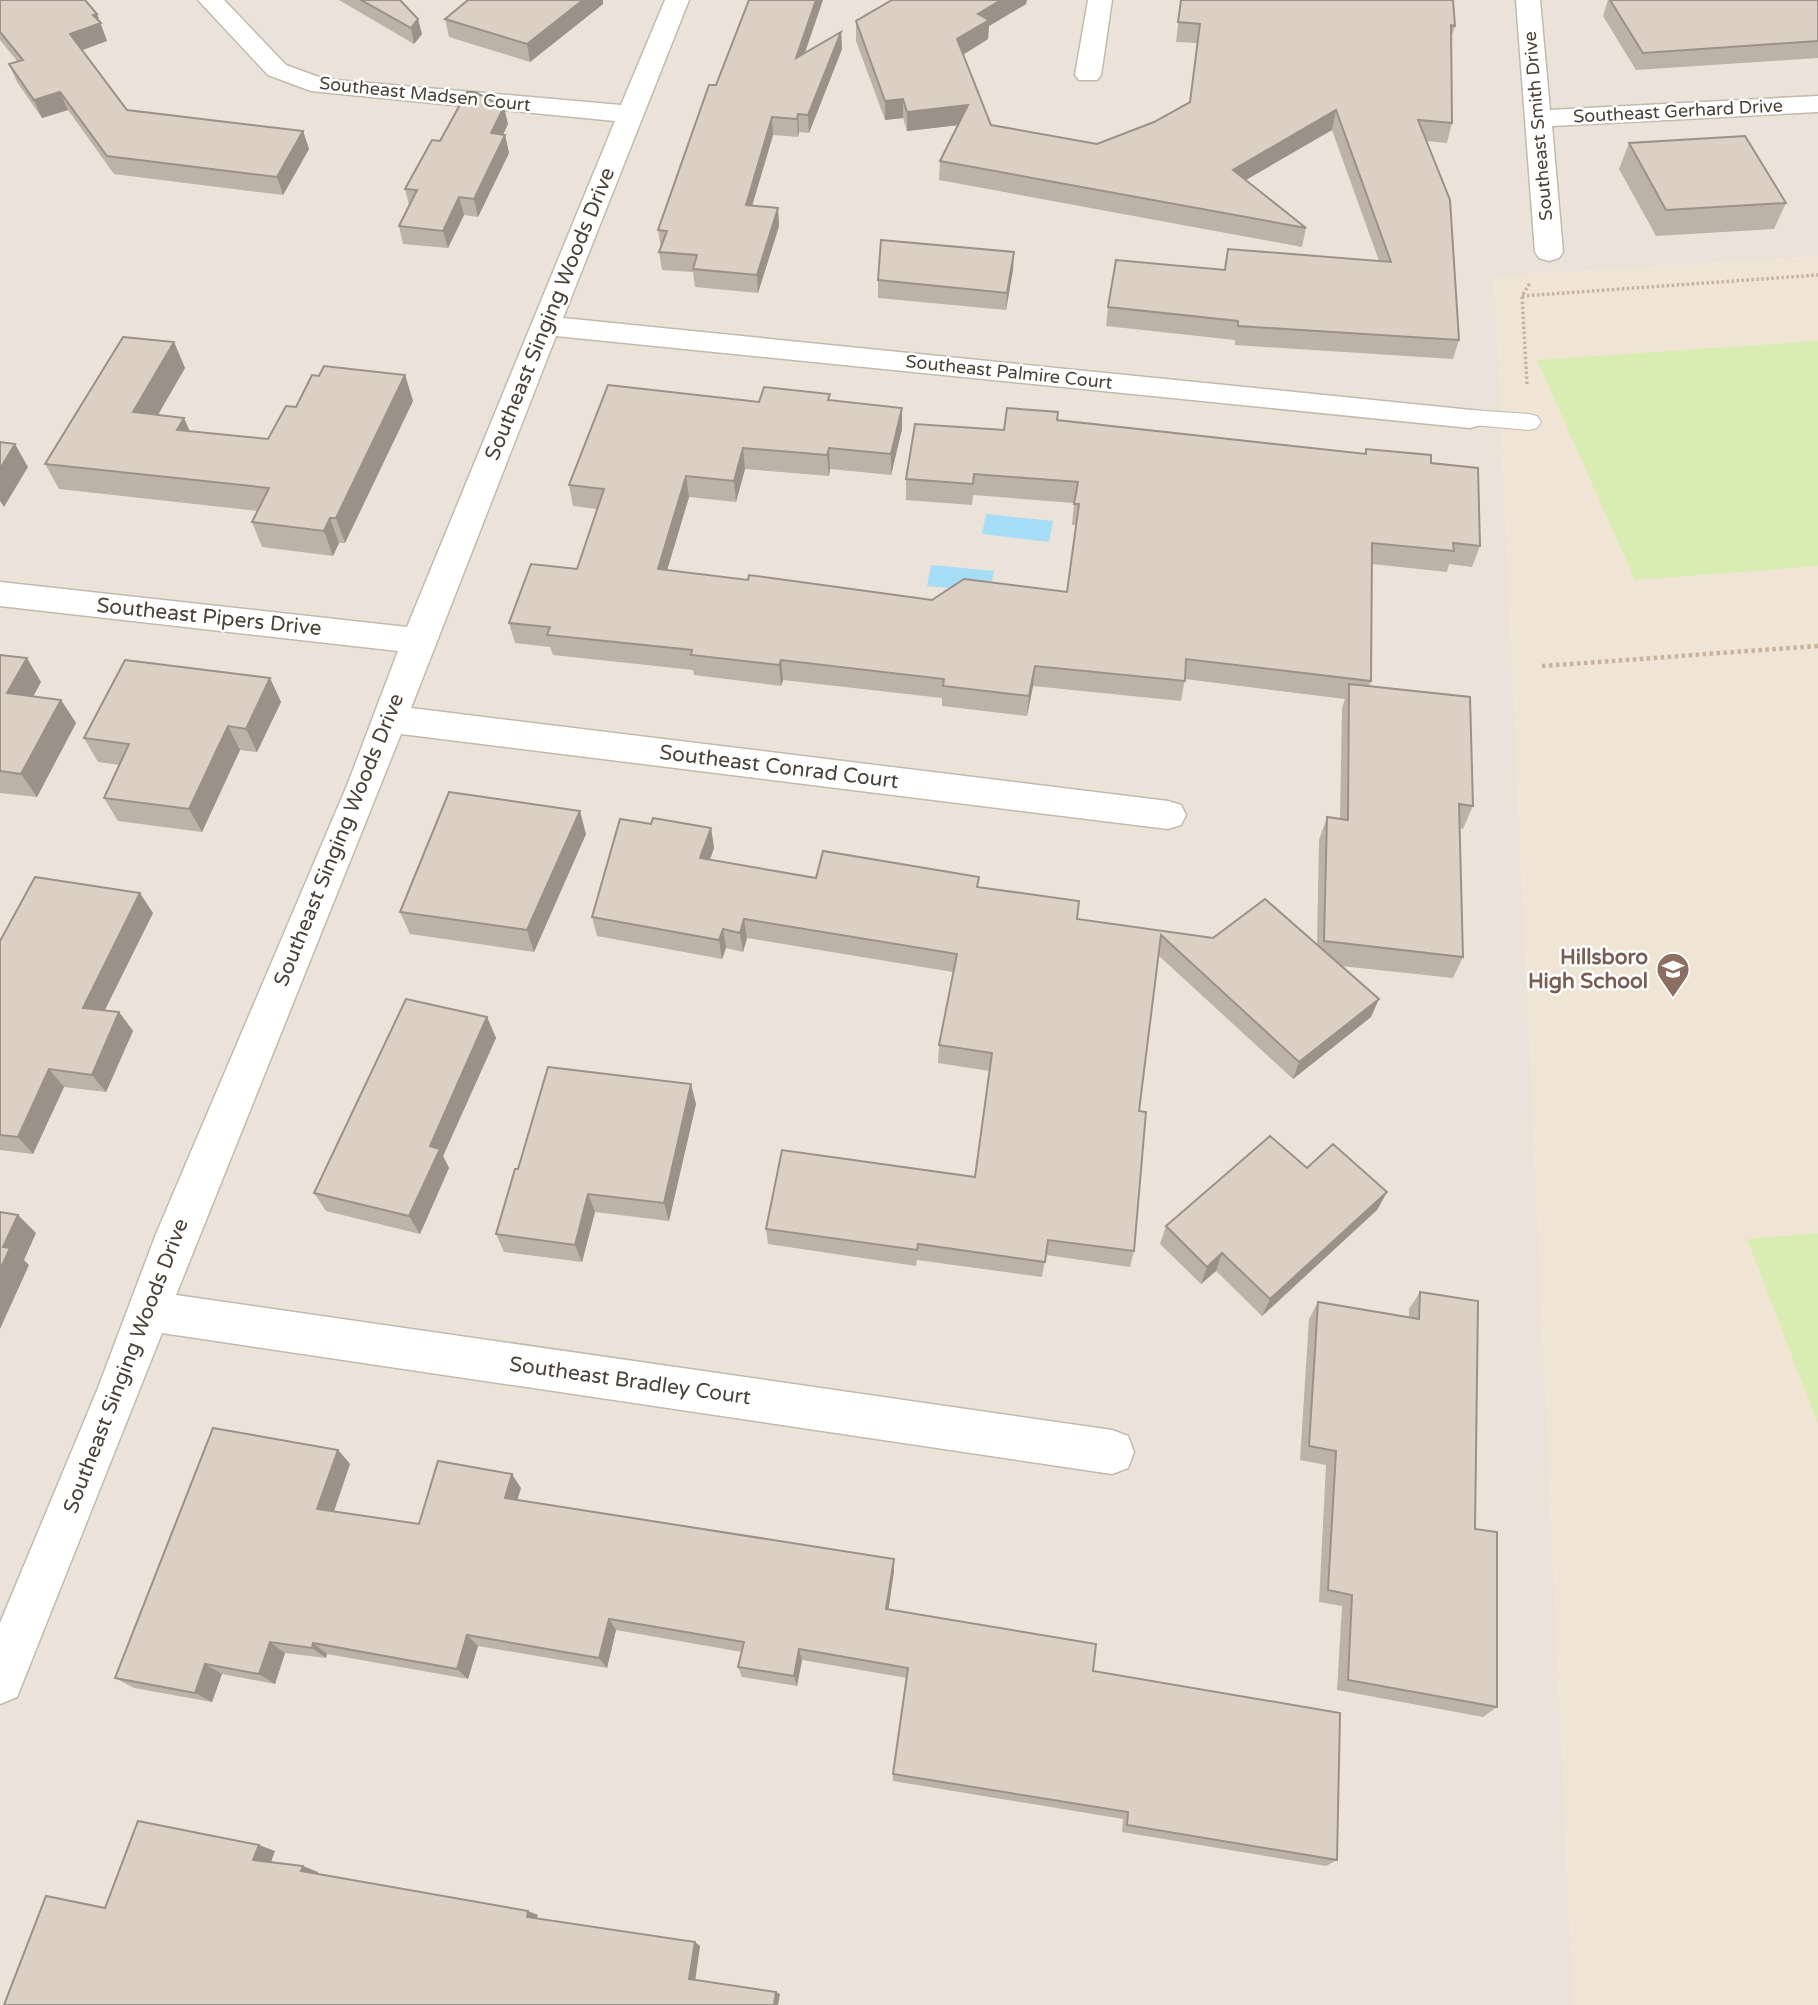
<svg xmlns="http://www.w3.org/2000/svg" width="1818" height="2005" viewBox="0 0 1818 2005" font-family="'Varela Round',sans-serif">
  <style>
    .residential { fill: #ebe3d9 }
    .education { fill: #f0e5d5 }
    .green { fill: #d9edb2 }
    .water { fill: #a5ddf6 }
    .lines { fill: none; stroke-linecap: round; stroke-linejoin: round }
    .service-casing { stroke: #c3b9ad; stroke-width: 2 }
    .minor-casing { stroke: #c3b9ad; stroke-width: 3 }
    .path-far1 { stroke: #c6b39d; stroke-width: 3.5; stroke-dasharray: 2.5 2.5; stroke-linecap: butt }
    .path { stroke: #c6b39d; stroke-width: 4.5; stroke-dasharray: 3.5 3.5; stroke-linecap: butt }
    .service { fill: #fff; fill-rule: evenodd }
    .minor { fill: #fff; fill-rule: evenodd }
    .wall { fill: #bdb2a8 }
    .shaded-wall { fill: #9a9188 }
    .building { fill: #dccfc3; stroke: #9a9188; stroke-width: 2 }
    .labels { text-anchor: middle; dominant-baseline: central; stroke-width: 5; stroke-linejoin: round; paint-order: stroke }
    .far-street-label { font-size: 18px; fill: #4c4238; stroke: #fff }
    .street-label { font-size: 21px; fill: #4c4238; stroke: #fff }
    .education-label { font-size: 21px; font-weight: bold; fill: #785e54; stroke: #fff; text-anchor: end }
  </style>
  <rect width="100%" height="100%" fill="#f6f2eb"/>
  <path class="residential" d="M0,0h1818v257l-323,20 79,1728h-1574z"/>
  <path class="education" d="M1818,257v1748h-244l-79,-1728z"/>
  <path class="green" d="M1818,341v225l-183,14 -98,-220z
    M1818,1233v191l-71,-185z"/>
  <path class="water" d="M986,514l67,7 -4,21 -67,-8z
    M931,565l63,6 -4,21 -63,-6z"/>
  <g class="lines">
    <defs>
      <path id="service" d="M1470,410l59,4 8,2 4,6 -4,6 -8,2 -67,-6 -4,-6 4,-6z"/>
      <path id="minor" d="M198,0h26l62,65 38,14 297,26 44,-105h24l-126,318 918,93 4,7 -4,7 -11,3 -914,-92 -145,372 757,93 13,4 5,10 -5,10 -13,4 -767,-95 -225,561 936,135 16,6 6,16 -6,16 -16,6 -950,-141 -145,364 -17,7v-81l98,-235 58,-154 192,-451 50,-132 -398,-45v-24l407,45 208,-506 -304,-30 -43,-16z
        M1088,0h24l-11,75 -4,5h-18l-4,-5z
        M1516,0h24l10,110 268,-14v16l-266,14 11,126 -4,6 -10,3 -10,-3 -4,-6z"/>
    </defs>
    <use href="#service" class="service-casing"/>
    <use href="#minor" class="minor-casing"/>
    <path class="path-far1" d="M1522,296l296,-21
      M1527,384l-5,-88 8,-13"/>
    <path class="path" d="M1542,666l276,-20"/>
    <use href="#service" class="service"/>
    <use href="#minor" class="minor"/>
  </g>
  <path class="wall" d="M0,0l97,14 10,27 -25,9 45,60 176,21 6,18 -26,46 -169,-21 -46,-64 -26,8 -25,-36 -8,-18 8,-3 -17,-21z
    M339,0h61l22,34 -8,10z
    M468,0h135v4l-73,58 -81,-25 -4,-18z
    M892,0h135l-1,4 -37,22 -1,13 -25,16 28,70 106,19 57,-22 36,-20 7,-59 -21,-1 5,-42 274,26 -4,13 1,84 -5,20 -21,-2 33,199 -6,19 -218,-14v-5l-129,-14 2,-19 116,-38 4,-20 151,12 -47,-131 -86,50 60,48 -4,19 -363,-67 1,-19 18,-36 -51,6 -4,-13 -18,2 -29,-79v-20z
    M1608,0h210v58l-182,12 -33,-54z
    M841,32l1,17 -33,84 -10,-1 -1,5 -25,-2 -21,71 26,2 1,18 -21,67 -63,-6 -2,-15 -31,-2 -3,-18 2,-4 -3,-18 58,-145 89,-32z
    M508,124l-5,11h2l4,18 -31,64 -14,-2 -16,33 -45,-4 -4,-18 10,-21 -4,-16 35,-48z
    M1629,143l157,60 -12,26 -118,7 -37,-67z
    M1013,270l-7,40 -128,-12v-18z
    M174,342l11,26 -27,47 32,16 78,8 28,-32 23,-31 86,-1 8,26 -68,142h-6l-6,13 -71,-9 -10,-25 6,-11 -199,-22 -14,-25z
    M830,401l72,7v21l-11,46 -61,-6 -1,7 -84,-7 -9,33 -47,-5 -22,74 81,9 184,20 135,-8 9,-67h-4l2,-22 -101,-8 -1,10 -66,-5v-21l98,-49 53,-10 307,34 2,-5 65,14 49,83 -8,21 -23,-3 -2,8 -75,-8 -1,117 -2,5 104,120 -10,23 -3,-1 3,129 -10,21 -112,-12 30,51 -78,62 -135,-124 -19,156 -5,140 -4,16 -84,-12 -4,22 -125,-17 -1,6 -148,-22 -2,-15 209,-52 15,-106 -52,-8 1,-18 14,-73 -206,-34 -4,14 -17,-4 -4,11 -125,-23 -5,-19 59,-93 60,4 3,20 -4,12 106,18 162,9 99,32 136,19 104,6 2,-104 8,-23 13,2 2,-111 3,-9 -160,-20 -4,22 -148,-15 -6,30 -85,-10v-8l-159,-18 -2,6 -87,-11 -1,-5 -140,-15 -3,-8 -35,-4 -6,-20 68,-54 20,-60 -24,-3 -4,-21 190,-83z
    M0,655l41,27 -8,14 28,4 15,23 -39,74 -37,-4z
    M281,702l-24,50 -17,-2 -38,82 -84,-11 -14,-23 16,-33 -22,-3 -14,-24z
    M586,834l-52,118 -124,-18 -10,-22z
    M153,913l-49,98 15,1 14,19 -27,61 -42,-5 -31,67 -33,-4v-209z
    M487,1017l9,21 -53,118 6,12 -29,66 -94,-23 -12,-18z
    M696,1104l-27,117 -74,-9 -13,50 -78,-10 -8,-18 22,-65z
    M1307,1168l80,24 -10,18 -115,106 -46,-45 -15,13 -41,-40 6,-18z
    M1420,1292l55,237 22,178 -14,10 -146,-27 5,-84 -23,-4 7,-137 -26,-5 9,-141 9,-17 91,15v-8z
    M338,1450l12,14 -16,48 85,12 102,-36 -4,12 377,71 -6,39 205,61 244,189 -11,6 -204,-34 1,-13 -230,-38v-7l14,-96 -105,-18 -5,26 -55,-9 -4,-10 4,-15 -126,-22 -9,38 -129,-22 -10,33 -141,-25 -1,4 -41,-5 -10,31 -53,-10 -10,28 -78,-14 -19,-10z"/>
  <path class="shaded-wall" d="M583,0h20v4l-73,58 -3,-18z
    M816,0h7l-26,76 -1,-18z
    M1001,0h26l-1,4 -37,22 -1,13 -32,20 1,-20 21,-25z
    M97,14l10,27 -30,11 -7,-18 23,-19z
    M418,19l4,15 -8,10 -3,-16z
    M841,32l1,17 -33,84 -1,-18z
    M60,92l8,18 -26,8 -8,-18z
    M903,99v19l-18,2v-19z
    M968,105v19l-61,7v-19z
    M504,107l4,17 -13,27 -4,-18z
    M1336,110l-4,20 -102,59 3,-19z
    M798,114l1,18 -1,5 -1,-18z
    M772,117l1,18 -26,88 -1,-18z
    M303,131l6,18 -26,46 -6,-18z
    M505,135l4,18 -31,64 -4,-18z
    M459,197l5,18 -16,33 -5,-17z
    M778,208l1,18 -21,67 -1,-18z
    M1014,252l-1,18 -7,40 1,-17z
    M174,342l11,26 -40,69 -12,-25z
    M405,375l8,26 -68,142 -9,-25z
    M902,408v21l-11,46v-21z
    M184,418l11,25 -18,-13z
    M15,444l13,23 -24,40 -4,-6v-32z
    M743,448l2,21 -9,33 -2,-21z
    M829,448l1,21 -1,7 -2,-21z
    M686,476l3,21 -28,93 -3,-21z
    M330,518l9,25 -6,13 -9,-25z
    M27,658l14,24 -19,35 -15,-24z
    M781,660l2,20 -2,6 -2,-21z
    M1035,666l-2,20 -6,30 2,-20z
    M270,678l11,24 -24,50 -11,-23z
    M61,700l15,23 -39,74 -16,-23z
    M228,726l12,24 -38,82 -13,-23z
    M580,811l6,23 -52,118 -7,-22z
    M711,828l3,20 -11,30 -3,-20z
    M140,893l13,20 -56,113 -14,-18z
    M744,919l3,19 -4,14 -3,-19z
    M723,929l3,19 -4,11 -3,-19z
    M1379,999l-8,18 -78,62 6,-17z
    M119,1012l14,19 -27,61 -14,-17z
    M487,1017l9,21 -53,118 6,12 -29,66 -11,-18 21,-70z
    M49,1069l15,18 -31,67 -15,-17z
    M691,1084l5,20 -27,117 -5,-18z
    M1387,1192l-10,18 -115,106 8,-17z
    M588,1194l7,18 -13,50 -7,-17z
    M18,1215l18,18 -12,27 5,5 -29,64v-59l3,-23z
    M1222,1253l-6,18 -15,13 6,-17z
    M338,1450l12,14 -20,58 -13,-13z
    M512,1474l9,14 -7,23 -9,-13z
    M894,1559v12l-7,49 -1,-11z
    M609,1619l7,11 -9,38 -8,-10z
    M467,1635l11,11 -10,33 -11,-10z
    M270,1642l15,11 -10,31 -16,-10z
    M313,1643l14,11 -1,4 -14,-10z
    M799,1649l3,11 -5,26 -3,-10z
    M205,1664l17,10 -10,28 -17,-9z
    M259,1845l16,6 -5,14 -17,-5z
    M303,1866l15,6 -2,5 -15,-6z
    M528,1911l10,4 -2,6 -9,-4z
    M695,1942l5,4 -5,36 -6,-3z
    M776,1992l4,2 -2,11h-4z"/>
  <path class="building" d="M0,0h85l12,14 -4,1 8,8 -31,11 57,76 176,21 -26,46 -170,-21 -47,-64 -26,8 -25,-36 14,-4 -23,-28z
    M361,0h39l18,19 -7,9z
    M468,0h115l-56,44 -82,-25z
    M749,0h67l-20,58 45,-26 -33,83 -10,-1 -1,5 -25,-2 -26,88 32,3 -21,67 -64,-6 4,-14 -38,-3 8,-21 -9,-1 51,-145h7z
    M892,0h109l-23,14 11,6 -32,19 34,86 106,19 57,-22 36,-20 10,-78 -22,-2 3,-22h272l2,26 -4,-1 1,98 -34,-3 32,80 9,140 -221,-14v-5l-130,-14 8,-47 109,10 3,-21 163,13 -55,-152 -103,60 73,58 -366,-67 28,-56 -61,7 -4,-13 -18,2 -29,-80z
    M1610,0h208v41l-175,12z
    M467,92h8l29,15 -13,26 14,2 -31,64 -15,-2 -16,34 -44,-5 18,-36 -12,-1 27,-49 8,1z
    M1745,136l41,67 -120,7 -37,-67z
    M881,240l133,12 -7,41 -129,-13z
    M123,337l51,5 -41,70 51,6 -7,12 91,9 18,-33 10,1 16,-32 7,1 5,-10 81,9 -69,143h-6l-6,13 -72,-9 17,-34 -224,-24z
    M608,385l151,17 5,-15 66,7 -2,6 74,8 -11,46 -62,-6 -2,7 -84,-7 -9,33 -48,-5 -28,93 90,11 1,-5 183,25 32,-21 103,13 12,-88h-5l4,-22 -104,-8 -1,10 -67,-5 9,-55 89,6 3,-22 51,4 -1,8 309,34v-5l65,6v8l47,5 2,78 -27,-3 1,8 -82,-8 -1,138 -185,-22 -1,22 -150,-15 -6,30 -86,-10 1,-7 -163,-19 -2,5 -88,-10 1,-5 -145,-15 3,-8 -41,-4 22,-59 46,5 27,-80 -35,-4z
    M0,442l15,2 -15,25z
    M0,655l27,3 -20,35 54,7 -40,74 -21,-3z
    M125,660l145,18 -24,51 -18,-3 -39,83 -85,-11 25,-54 -45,-6z
    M1349,684l121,13 3,109 -14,-2 4,153 -139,-16 3,-124 21,3z
    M449,792l131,19 -53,119 -127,-18z
    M653,818l58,10 -11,30 116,20 7,-27 156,26 -2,10 102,14 -2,18 136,19 52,-39 114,100 -80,63 -138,-127 -22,176 7,1 -12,139 -86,-11 -3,22 -127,-18 -1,6 -151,-21 16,-79 193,27 17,-124 -53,-8 18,-91 -213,-35 -4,14 -17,-4 -4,11 -127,-23 28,-98 31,5z
    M35,877l105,16 -57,115 36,4 -27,63 -43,-6 -31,68 -18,-2v-194z
    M406,999l81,18 -57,129 10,3 -31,67 -95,-23z
    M548,1067l143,17 -27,119 -76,-9 -13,51 -79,-11 19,-65h3z
    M1270,1136l37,32 26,-24 54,48 -117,107 -48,-46 -15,14 -41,-41z
    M0,1212l18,3 -15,32 7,1 -10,22z
    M1420,1292l58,9 -3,228 22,3v175l-149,-27 4,-85 -24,-5 8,-139 -27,-5 9,-144 101,17z
    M213,1428l125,22 -21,59 102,15 19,-63 74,13 -7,24 389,61 -8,50 210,35 -3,27 247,42 -3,147 -210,-35 1,-13 -235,-38 15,-106 -109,-19 -5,27 -56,-9 6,-25 -135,-23 -10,39 -132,-23 -10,34 -144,-26 -1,5 -42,-6 -11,32 -54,-10 -10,29 -80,-15z
    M138,1821l121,24 -6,15 50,6 -2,5 227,40 -1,6 168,25 -6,37 87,13 -2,13h-770l42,-109 59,12z"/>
  <defs>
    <symbol id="school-pin" viewBox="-11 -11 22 30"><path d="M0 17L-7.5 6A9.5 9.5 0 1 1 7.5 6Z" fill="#8d6e63" stroke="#fff"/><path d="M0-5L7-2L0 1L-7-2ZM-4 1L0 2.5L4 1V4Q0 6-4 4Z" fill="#fff"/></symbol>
  </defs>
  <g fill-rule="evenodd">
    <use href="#school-pin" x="1654" y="950" width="38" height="52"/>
  </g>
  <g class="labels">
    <g class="far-street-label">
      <text transform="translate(425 94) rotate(6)">Southeast Madsen Court</text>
      <text transform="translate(1678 111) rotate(-3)">Southeast Gerhard Drive</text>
      <text transform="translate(1538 126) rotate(-95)">Southeast Smith Drive</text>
      <text transform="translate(1009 372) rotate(6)">Southeast Palmire Court</text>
    </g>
    <g class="street-label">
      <text transform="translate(550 314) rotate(-68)">Southeast Singing Woods Drive</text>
      <text transform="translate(209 617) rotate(6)">Southeast Pipers Drive</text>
      <text transform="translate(779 767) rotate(7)">Southeast Conrad Court</text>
      <text transform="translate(339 840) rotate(-68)">Southeast Singing Woods Drive</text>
      <text transform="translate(126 1366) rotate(-69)">Southeast Singing Woods Drive</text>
      <text transform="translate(630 1381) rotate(8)">Southeast Bradley Court</text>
    </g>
    <g class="education-label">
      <text x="1648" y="957">Hillsboro<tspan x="1648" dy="24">High School</tspan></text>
    </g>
  </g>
</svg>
